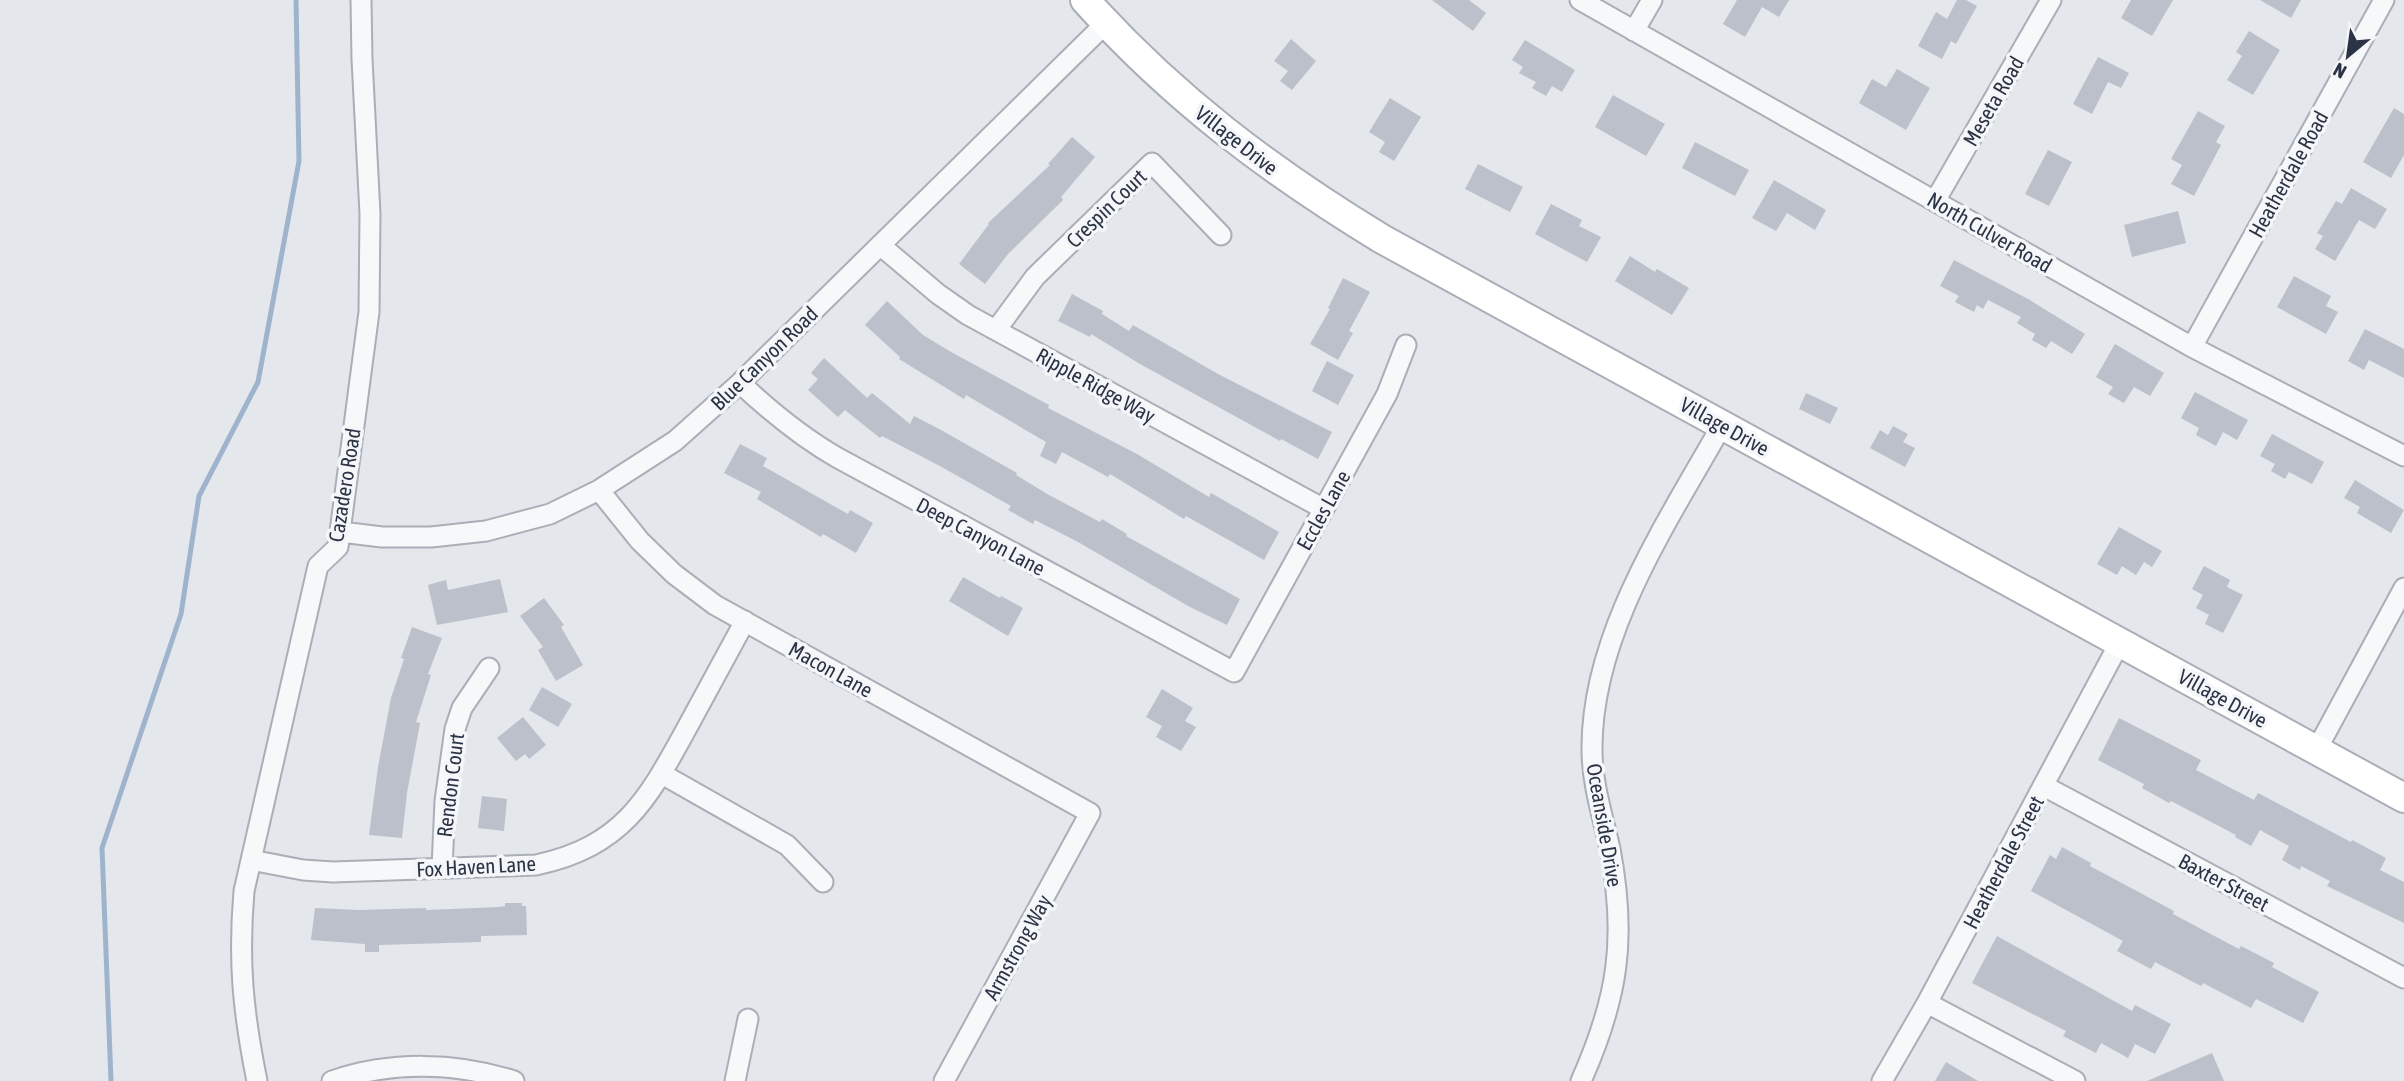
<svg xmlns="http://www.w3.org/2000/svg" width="2404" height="1081" viewBox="0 0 2404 1081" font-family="'Asap Condensed',sans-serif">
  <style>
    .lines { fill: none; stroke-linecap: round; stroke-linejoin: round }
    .stream { stroke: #9fb4cc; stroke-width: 5 }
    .building { fill: #bbc0ca }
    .street-casing { stroke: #a9aeb7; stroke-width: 23 }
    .secondary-casing { stroke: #a9aeb7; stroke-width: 32 }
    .street { stroke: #f7f8fa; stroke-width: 19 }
    .secondary { stroke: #fff; stroke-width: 28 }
    .labels { text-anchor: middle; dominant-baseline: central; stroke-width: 7; stroke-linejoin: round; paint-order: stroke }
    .street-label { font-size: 21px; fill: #2b3445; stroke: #f4f6f9 }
  </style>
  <rect width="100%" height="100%" fill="#e4e7ec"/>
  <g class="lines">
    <path class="stream" d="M111,1081l-9,-233 79,-234 18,-118 59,-114 41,-221 -3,-161"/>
  </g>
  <path class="building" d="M1432,0h37l17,13 -13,18z
    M1737,0h52l-10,17 -17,-10 -17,30 -22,-13z
    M1957,0h9l11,6 -21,38 -5,-3 -9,18 -24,-13 18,-34 11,7z
    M2131,0h42l-21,36 -31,-18z
    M2260,0h41l-10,18z
    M2249,31l31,19 -27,45 -26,-15 15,-24 -6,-4z
    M1291,39l25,22 -24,29 -12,-9 8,-10 -14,-10z
    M1525,40l50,30 -13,22 -10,-6 -6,10 -14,-8 4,-6 -17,-9 4,-6 -11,-7z
    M2098,57l31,16 -8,15 -13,-6 -16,32 -19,-10z
    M1897,69l33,19 -24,42 -47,-27 13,-24 14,8z
    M1613,95l52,29 -19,32 -51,-29z
    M1390,98l31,19 -27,44 -15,-9 6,-10 -16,-10z
    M2394,108l10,6v41l-13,23 -28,-16z
    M2198,111l27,15 -9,16 5,3 -27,51 -23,-12 11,-19 -11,-6z
    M1072,137l23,20 -34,40 2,3 -55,54 -23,30 -26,-20 30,-40 -1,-1 62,-58 -2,-1z
    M1695,142l54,28 -14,26 -53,-28z
    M2048,150l24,12 -23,44 -24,-12z
    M1478,164l45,23 -13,25 -45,-23z
    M1774,180l52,30 -11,20 -28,-17 -11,18 -24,-13z
    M2351,188l36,21 -12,20 -16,-9 -24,41 -20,-12 8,-13 -6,-3 19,-32 6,3z
    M1551,204l31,16 -3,6 22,11 -14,25 -52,-28z
    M2178,211l8,32 -54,14 -8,-32z
    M1630,256l25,16 2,-3 32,19 -17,27 -57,-34z
    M1954,260l74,39 57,35 -13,20 -21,-13 -5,7 -14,-8 3,-6 -18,-11 4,-6 -33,-17 -5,9 -6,-4 -3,7 -19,-10 4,-6 -19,-10z
    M2294,276l37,20 -5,10 12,6 -12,22 -49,-27z
    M1343,278l27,14 -21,39 4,2 -15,27 -28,-16 20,-35 -2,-1z
    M1072,294l31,17 -1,3 27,17 4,-6 85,49 114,58 -14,27 -37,-20 -1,2 -140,-77 -49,-30 -1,3 -32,-16z
    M887,301l36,34 28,17 98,53 -1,3 89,46 72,43 2,-4 68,39 -15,28 -78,-44 -2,3 -74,-45 -2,3 -46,-25 -6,12 -16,-8 6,-14 -80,-47 -2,4 -65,-40 1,-2 -35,-32z
    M2365,329l39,20v29l-35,-18 -5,10 -16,-9z
    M2115,344l49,29 -14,23 -16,-9 -10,16 -16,-9 5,-7 -17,-10z
    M824,358l43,40 5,-5 38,31 4,-8 27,14 76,43 -1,2 33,20 51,27 2,-3 25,15 -1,2 114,63 -13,26 -39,-19 -110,-64 -43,-22 -2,4 -25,-14 3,-4 -73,-41 -56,-29 -2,2 -35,-28 -7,7 -30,-27 10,-11 -7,-6z
    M1327,361l27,14 -16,30 -26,-14z
    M2195,392l53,28 -11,20 -14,-8 -7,14 -20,-11 3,-7 -18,-10z
    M1806,393l32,15 -8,16 -31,-15z
    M1893,426l15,8 -5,8 12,6 -10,19 -35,-19 10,-18 8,5z
    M2272,434l52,28 -12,22 -23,-12 -4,7 -14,-8 4,-7 -15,-8z
    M740,444l27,14 -4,8 85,48 2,-4 23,13 -17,30 -33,-19 -2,3 -64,-38 4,-7 -37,-19z
    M2355,480l49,30 -13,23 -34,-20 3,-6 -16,-9z
    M2119,527l43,24 -10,16 -8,-5 -8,13 -14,-9 -5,9 -20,-11z
    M2204,566l26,14 -3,7 16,8 -20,38 -18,-9 4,-9 -13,-7 7,-13 -11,-6z
    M963,577l37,21 1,-2 22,12 -15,28 -59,-35z
    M500,579l8,33 -71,13 -9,-40 18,-5 2,10z
    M544,598l20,27 -3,2 22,38 -27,16 -18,-31 5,-3 -23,-31z
    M412,627l30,11 -14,36 3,1 -15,47 4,1 -13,70 -5,45 -33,-3 9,-68 13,-69 13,-39 -3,-1z
    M542,687l30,17 -14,23 -29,-17z
    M1162,689l31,19 -8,13 11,6 -15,24 -25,-14 6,-11 -16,-9z
    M523,717l23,28 -17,14 -4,-5 -9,7 -19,-23z
    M2119,718l82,42 -5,10 58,30 4,-7 93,49 1,-2 34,18 -6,12 24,12v41l-77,-37 3,-5 -29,-15 -1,4 -18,-10 7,-14 -29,-16 -9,16 -16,-9 1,-2 -65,-34 -2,2 -27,-15 2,-4 -46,-24z
    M482,796l25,3 -3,32 -26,-3z
    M2062,847l29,16 -1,3 84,45 -1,3 66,35 2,-3 33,17 -2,4 47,25 -16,31 -47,-24 -5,9 -48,-25 -2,3 -46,-24 -4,7 -34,-18 6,-10 -92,-50 19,-36 6,4z
    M505,903h17v3h4l1,29 -46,1v6l-102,3v7h-14v-8l-54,-4 4,-32 44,2 67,-2v2l73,-3 6,-1z
    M1997,936l135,75 3,-6 36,19 -16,30 -20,-10 -7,14 -27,-15 -5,10 -33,-17 3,-5 -94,-48z
    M2212,1053l12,28h-77z
    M1946,1062l32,19h-43z"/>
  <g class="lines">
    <defs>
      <path id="street" d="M1580,0l612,347 212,109
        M1634,31l18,-31
        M1935,201l116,-201
        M880,245l58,49 30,21 356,194
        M996,330l39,-53 117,-114 69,72
        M2192,347l192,-347
        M740,383c31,29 61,54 98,75l396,214 153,-278 19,-49
        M599,490l41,51 34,33 41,31 375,208 -146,268
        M341,532l41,5h49l55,-6 64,-17 49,-24 76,-49 65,-58 366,-360
        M2317,749l87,-161
        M662,774l125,71 36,37
        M2044,786l360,192
        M251,860l52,10 30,2 203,-7c88,-19 112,-66 152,-139 19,-35 38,-70 57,-105
        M442,868l3,-67 10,-72 7,-21 27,-40
        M1927,1003l148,78
        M257,1081c-14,-69 -19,-120 -13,-190l74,-325 20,-19 31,-235 1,-98 -8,-155 -1,-59
        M332,1081c58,-20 124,-19 182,0
        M735,1081l13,-62
        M1581,1081c37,-83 46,-142 29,-232 -7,-32 -18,-65 -18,-99 -1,-116 75,-227 130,-325
        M1882,1081l45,-78 193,-361"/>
      <path id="secondary" d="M1085,0c88,98 185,171 297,239l1022,559"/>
    </defs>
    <use href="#street" class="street-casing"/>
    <use href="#secondary" class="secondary-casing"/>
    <use href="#street" class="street"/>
    <use href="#secondary" class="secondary"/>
  </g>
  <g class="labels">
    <g class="street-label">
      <text transform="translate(1993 101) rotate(-60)">Meseta Road</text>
      <text transform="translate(1237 140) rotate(38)">Village Drive</text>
      <text transform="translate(2288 174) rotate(-61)">Heatherdale Road</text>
      <text transform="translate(1106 208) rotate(-44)">Crespin Court</text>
      <text transform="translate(1990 232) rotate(30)">North Culver Road</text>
      <text transform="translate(764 358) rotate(-44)">Blue Canyon Road</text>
      <text transform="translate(1096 385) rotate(29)">Ripple Ridge Way</text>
      <text transform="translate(1725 426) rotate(29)">Village Drive</text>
      <text transform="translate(344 485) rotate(-81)">Cazadero Road</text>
      <text transform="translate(1323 510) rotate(-61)">Eccles Lane</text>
      <text transform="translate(981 536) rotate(28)">Deep Canyon Lane</text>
      <text transform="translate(831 669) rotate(29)">Macon Lane</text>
      <text transform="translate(2223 698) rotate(29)">Village Drive</text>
      <text transform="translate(450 785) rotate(-83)">Rendon Court</text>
      <text transform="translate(1605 825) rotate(80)">Oceanside Drive</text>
      <text transform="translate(2003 862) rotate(-62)">Heatherdale Street</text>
      <text transform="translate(476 866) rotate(-3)">Fox Haven Lane</text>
      <text transform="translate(2224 882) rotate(28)">Baxter Street</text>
      <text transform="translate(1017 947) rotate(-61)">Armstrong Way</text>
    </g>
  </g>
  <g transform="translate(2348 56) rotate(209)" stroke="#f4f6f9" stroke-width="5" paint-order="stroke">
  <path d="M0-5L12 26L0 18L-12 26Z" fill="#2b3445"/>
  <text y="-10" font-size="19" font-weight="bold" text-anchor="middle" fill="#2b3445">N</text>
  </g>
</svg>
